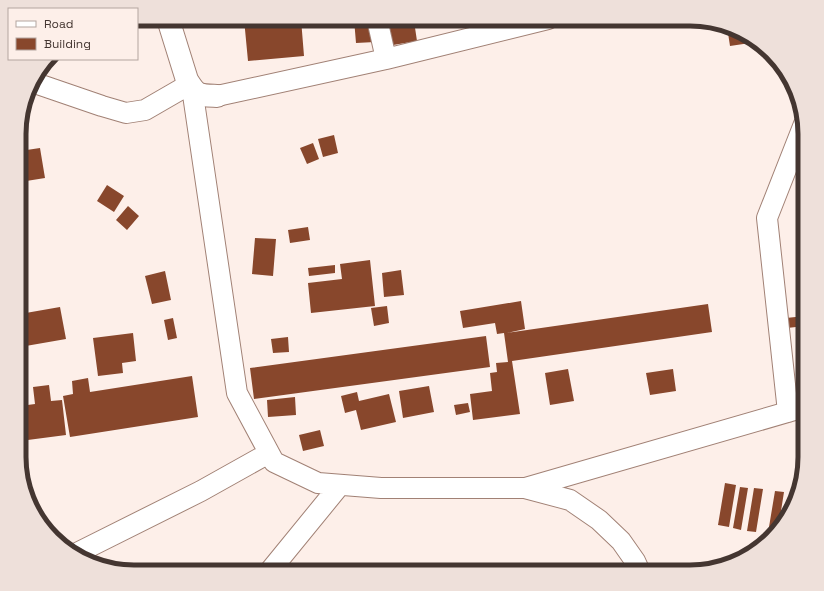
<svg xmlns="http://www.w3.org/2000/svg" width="824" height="591" viewBox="0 0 824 591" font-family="'Space Grotesk',sans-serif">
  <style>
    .building { fill: #88472c }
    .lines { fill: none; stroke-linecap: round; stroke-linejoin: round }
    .minor-casing { stroke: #a18175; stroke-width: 22 }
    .tertiary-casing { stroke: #a18175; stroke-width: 24 }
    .minor { stroke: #fff; stroke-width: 20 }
    .tertiary { stroke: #fff; stroke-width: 22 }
    .rim { fill: none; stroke: #443631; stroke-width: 5 }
  </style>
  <rect width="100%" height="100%" fill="#fdefe9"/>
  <path class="building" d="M244,19h57l3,37 -56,5z
    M354,19h19l2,23 -19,1z
    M414,21l3,20 -30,5 -3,-20z
    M732,32l17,7 1,4 -20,3 -2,-13z
    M334,135l4,18 -15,4 -5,-18z
    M313,143l6,16 -12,5 -7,-16z
    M40,148l5,30 -25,4v-31z
    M107,185l17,11 -10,16 -17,-11z
    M128,206l11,10 -12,14 -11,-10z
    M308,227l2,13 -20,3 -2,-13z
    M255,238l21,1 -3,37 -21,-2z
    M370,260l5,46 -64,7 -3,-30 34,-4 -2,-15z
    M335,265v8l-26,3 -1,-8z
    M401,270l3,25 -20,2 -2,-24z
    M165,271l6,29 -19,4 -7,-28z
    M521,301l4,28 -18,4 201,-29 4,28 -200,29 8,53 -47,6 -3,-26 22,-3 -2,-18 7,-1 -1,-9 12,-1 -4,-29 -7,1 -2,-11 -32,5 -3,-17z
    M387,306l2,17 -15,3 -3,-18z
    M60,307l6,32 -46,8v-33z
    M805,316v10l-18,2 -1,-10z
    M173,318l4,20 -9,2 -4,-20z
    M133,333l3,28 -14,2 1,10 -25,3 -5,-38z
    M486,336l4,31 -236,32 -4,-31z
    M288,337l1,15 -16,1 -2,-14z
    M568,369l6,32 -24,4 -5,-32z
    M673,369l3,22 -26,4 -4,-22z
    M192,376l6,41 -128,20 -7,-41 10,-2 -1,-13 16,-3 2,14z
    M49,385l2,16 11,-1 4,35 -46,6v-35l15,-2 -2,-17z
    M429,386l5,26 -31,6 -4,-27z
    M357,392l2,9 30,-7 7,28 -35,8 -5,-20 -11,3 -4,-17z
    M295,397l1,18 -28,2 -1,-17z
    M468,403l2,9 -14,3 -2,-10z
    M320,430l4,16 -21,5 -4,-16z
    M725,483l11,2 -7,42 -11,-2z
    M740,487l8,1 -7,42 -8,-2z
    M754,488l9,1 -7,43 -9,-1z
    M775,491l9,1 -6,38 -5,4 -5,-1z"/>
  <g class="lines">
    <defs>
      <path id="minor" d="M377,19l9,40
        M32,82l70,24 24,7 19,-3 45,-26
        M192,88l45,305 37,69 44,21 63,5h144l45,12 29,20 22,21 14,20 5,11
        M217,96l169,-37 162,-40
        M788,412l-21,-194 37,-94
        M525,488l280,-81
        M77,553l124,-62 68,-38
        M269,572l71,-87"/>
      <path id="tertiary" d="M168,19l19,61c10,16 11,15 30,16"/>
    </defs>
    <use href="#minor" class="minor-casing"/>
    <use href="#tertiary" class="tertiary-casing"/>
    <use href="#minor" class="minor"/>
    <use href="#tertiary" class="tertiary"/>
  </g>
  <path d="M0 0H824V591H0ZM134 26H690A108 108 0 0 1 798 134V457A108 108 0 0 1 690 565H134A108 108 0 0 1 26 457V134A108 108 0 0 1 134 26Z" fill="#eee0da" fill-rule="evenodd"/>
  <path class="rim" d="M134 26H690A108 108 0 0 1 798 134V457A108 108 0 0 1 690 565H134A108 108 0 0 1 26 457V134A108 108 0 0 1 134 26Z"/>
  <rect x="8" y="8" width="130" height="52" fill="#fdefe9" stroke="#b3a59f"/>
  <rect x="16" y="21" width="20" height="6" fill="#ffffff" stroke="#b3a59f"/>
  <text x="44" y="28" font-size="12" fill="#443631">Road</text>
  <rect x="16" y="38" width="20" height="12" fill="#88472c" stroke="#b3a59f"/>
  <text x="44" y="48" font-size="12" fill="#443631">Building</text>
</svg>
